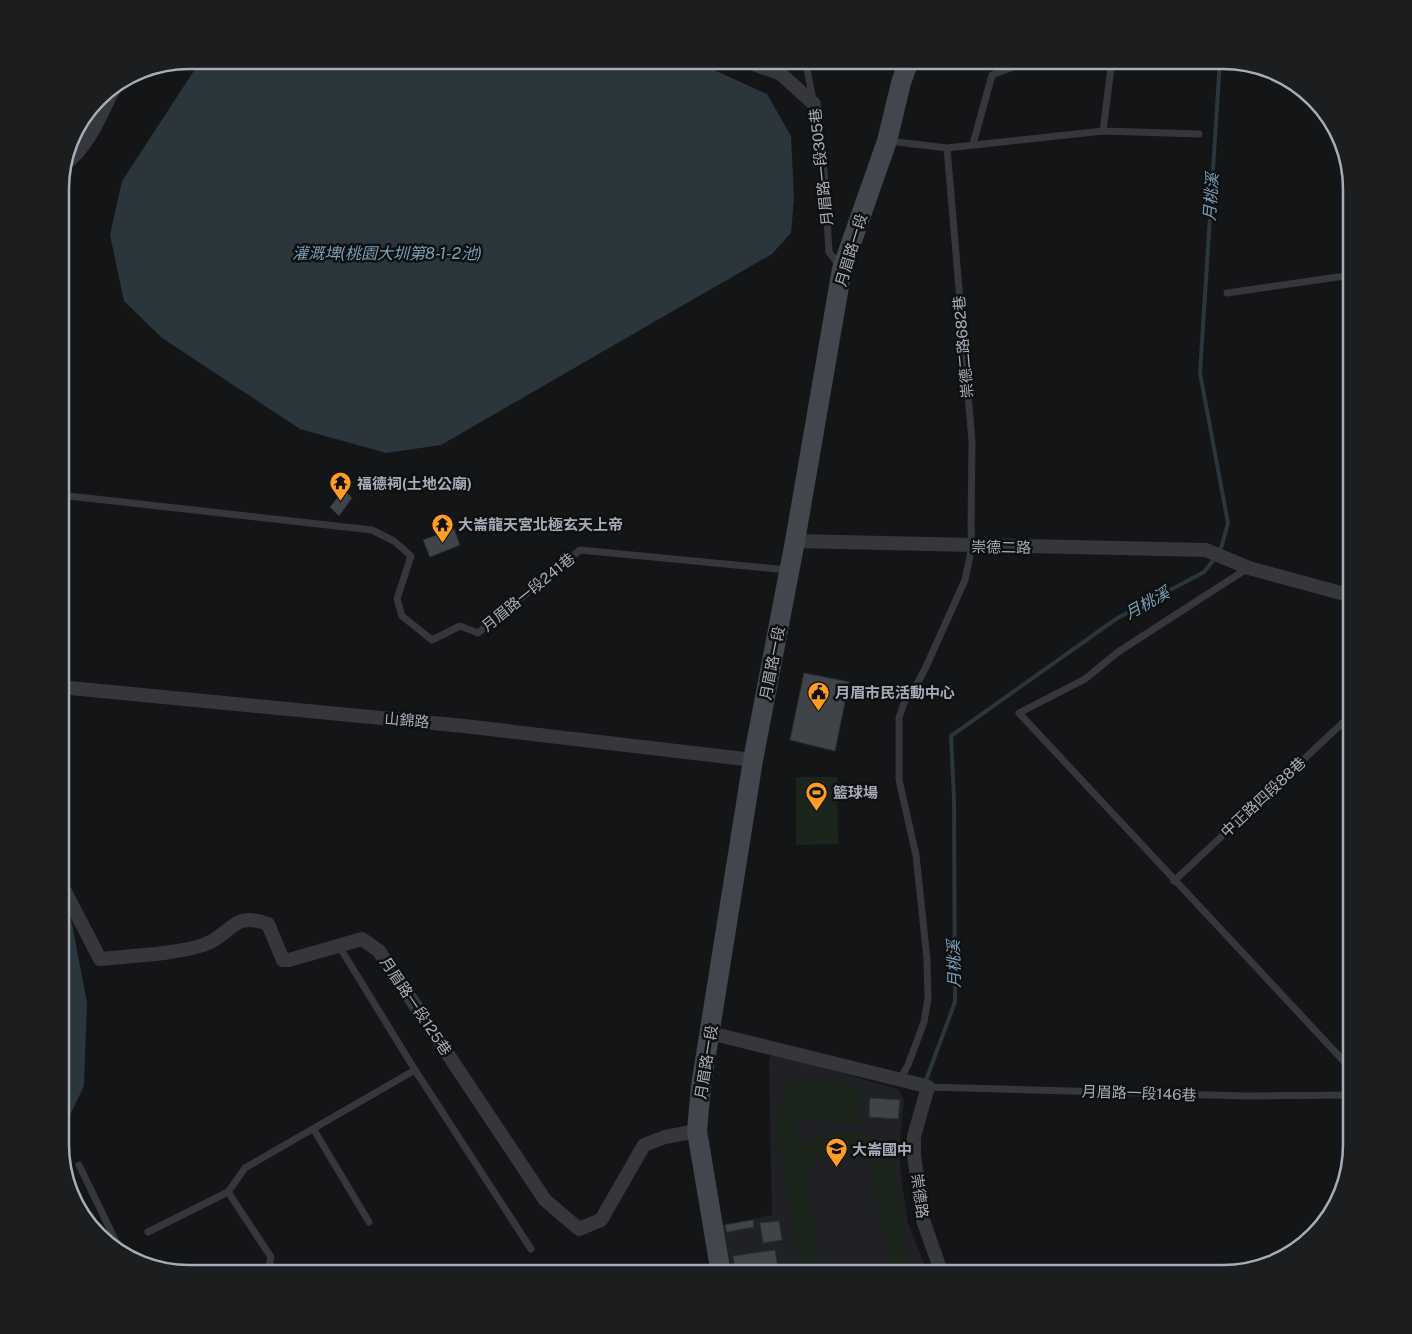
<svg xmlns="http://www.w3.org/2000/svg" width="1412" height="1334" viewBox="0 0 1412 1334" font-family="'Public Sans','Noto Sans TC',sans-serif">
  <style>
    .built { fill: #202124 }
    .green { fill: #1c251c }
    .water { fill: #2a363b }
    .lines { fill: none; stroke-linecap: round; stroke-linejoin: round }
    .stream { stroke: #2a363b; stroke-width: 4 }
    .river { stroke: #2a363b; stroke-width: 24 }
    .building { fill: #404347; stroke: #2e2f33 }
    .lane { stroke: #35373c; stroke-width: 7 }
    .street { stroke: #35373c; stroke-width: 14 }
    .secondary { stroke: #43464c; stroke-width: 20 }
    .labels { text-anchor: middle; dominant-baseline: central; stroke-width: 5; stroke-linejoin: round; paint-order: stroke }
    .street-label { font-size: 15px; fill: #a5adb8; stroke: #0f1012 }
    .poi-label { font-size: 15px; font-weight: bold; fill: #a5adb8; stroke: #0f1012; text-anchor: start }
    .water-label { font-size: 16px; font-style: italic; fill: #79a0b6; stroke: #0f1012 }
    .rim { fill: none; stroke: #a5adb8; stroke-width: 2.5 }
  </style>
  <rect width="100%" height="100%" fill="#141517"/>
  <path class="built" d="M771,1053l127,36 6,11 -5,53 3,30 6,39 20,52h-197l-8,-49 49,-10 -3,-153z"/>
  <path class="green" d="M796,777h41l1,67 -42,1z
    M787,1076l75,11 -4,38 -63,-8 5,30c6,-4 13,-9 21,-12 26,-10 59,-1 72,25l17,114h-19l-19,-110c-18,-26 -55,-14 -66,12l15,98h-20l-27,-161 8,-1z"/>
  <path class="water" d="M201,60h491l75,34 24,42 3,63 -3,34 -19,21 -331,191 -55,8 -86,-24 -138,-91 -38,-37 -14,-66 12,-54z"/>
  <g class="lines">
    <path class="stream" d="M1220,60l-20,313 28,150 -8,29
      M926,1080l29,-78 -1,-203 -3,-63 165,-117 88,-47 12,-15"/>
    <path class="river" d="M60,1108l12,-25 3,-79 -15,-79"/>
  </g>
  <path class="building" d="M344,490l8,8 -13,18 -9,-9z
    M454,529l6,16 -30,12 -7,-17z
    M804,673l45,9 -14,69 -45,-11z
    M870,1098l30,2 -2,19 -29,-2z
    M753,1220l1,7 -27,5 -2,-7z
    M779,1221l3,19 -19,3 -3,-20z
    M775,1250l4,24h-43l-3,-18z"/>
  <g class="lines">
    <path class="lane" d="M805,60l9,44 10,67 5,81 11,15
      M1103,131l9,-71
      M889,141l58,7 156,-17 96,3
      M973,144l19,-69 29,-11
      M1227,293l125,-18
      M60,495l312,35 22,11 17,15 -14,43 5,17 30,24 28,-14 18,7 102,-83 208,20
      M1248,568l-130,84 -33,27 -66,34 333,357
      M1174,881l178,-167
      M339,946l76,124 116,179
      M900,1079l8,-14 16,-43 4,-24 -1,-39 -11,-104 -17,-75v-62l5,-15 11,-15 10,-19 40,-89 7,-34 -1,-18 1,-87 -25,-293
      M927,1087l319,9 106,-1
      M314,1130l55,92
      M79,1165l42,87
      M228,1192l17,-24 170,-98
      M148,1232l80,-40 43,65 -3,14"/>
    <path class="street" d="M742,60l39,14 33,30
      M64,165c26,-20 38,-53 52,-81
      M795,541l411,9 43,18 103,28
      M60,687l404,39 289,34
      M60,882l40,77c28,-3 77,-5 103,-14 29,-9 28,-35 65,-21l15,36h6l73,-21 17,12 166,249 34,29 22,-9 43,-75 21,-8 32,-6
      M710,1033l216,53
      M928,1087l-14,49v19l9,65 19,54"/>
    <path class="secondary" d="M721,1274l-24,-143 4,-45 52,-326 42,-219 47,-272 45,-128 14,-58 8,-23"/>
  </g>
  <defs>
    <symbol id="temple-pin" viewBox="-11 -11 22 30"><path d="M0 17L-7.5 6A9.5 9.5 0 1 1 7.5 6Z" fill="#ff9c24" stroke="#0f1012"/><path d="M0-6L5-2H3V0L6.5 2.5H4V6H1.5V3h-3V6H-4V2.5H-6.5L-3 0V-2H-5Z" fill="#111"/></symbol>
    <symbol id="civic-pin" viewBox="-11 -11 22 30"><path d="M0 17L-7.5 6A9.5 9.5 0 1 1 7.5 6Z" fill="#ff9c24" stroke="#0f1012"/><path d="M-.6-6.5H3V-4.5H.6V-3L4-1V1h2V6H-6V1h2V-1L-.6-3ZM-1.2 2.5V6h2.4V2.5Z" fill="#111"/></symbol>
    <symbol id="stadium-pin" viewBox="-11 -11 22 30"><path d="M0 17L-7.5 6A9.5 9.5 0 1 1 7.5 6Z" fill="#ff9c24" stroke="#0f1012"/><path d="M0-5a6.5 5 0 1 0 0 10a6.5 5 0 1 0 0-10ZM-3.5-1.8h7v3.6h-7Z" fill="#111"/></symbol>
    <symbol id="school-pin" viewBox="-11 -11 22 30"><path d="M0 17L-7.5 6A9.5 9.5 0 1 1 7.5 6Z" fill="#ff9c24" stroke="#0f1012"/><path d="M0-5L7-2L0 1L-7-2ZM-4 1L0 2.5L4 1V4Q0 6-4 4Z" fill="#111"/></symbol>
  </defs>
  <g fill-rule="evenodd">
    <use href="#temple-pin" x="328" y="470" width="25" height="34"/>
    <use href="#temple-pin" x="430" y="512" width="25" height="34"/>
    <use href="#civic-pin" x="806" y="680" width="25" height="34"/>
    <use href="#stadium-pin" x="804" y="780" width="25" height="34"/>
    <use href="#school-pin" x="824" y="1136" width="25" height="34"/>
  </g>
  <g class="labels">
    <g class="street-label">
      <text transform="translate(821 167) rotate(-96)">月眉路一段305巷</text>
      <text transform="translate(851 250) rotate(-73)">月眉路一段</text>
      <text transform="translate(963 347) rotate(-95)">崇德二路682巷</text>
      <text transform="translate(1001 547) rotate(1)">崇德二路</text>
      <text transform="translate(528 592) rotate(-39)">月眉路一段241巷</text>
      <text transform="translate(772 663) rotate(-79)">月眉路一段</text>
      <text transform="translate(407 720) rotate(5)">山錦路</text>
      <text transform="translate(1263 797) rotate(-43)">中正路四段88巷</text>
      <text transform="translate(416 1006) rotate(56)">月眉路一段125巷</text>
      <text transform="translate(706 1062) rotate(-81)">月眉路一段</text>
      <text transform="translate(1139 1093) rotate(2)">月眉路一段146巷</text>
      <text transform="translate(920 1196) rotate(82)">崇德路</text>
    </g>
    <g class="poi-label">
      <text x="357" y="483">福德祠(土地公廟)</text>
      <text x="458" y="524">大崙龍天宮北極玄天上帝</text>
      <text x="835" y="692">月眉市民活動中心</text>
      <text x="833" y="792">籃球場</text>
      <text x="852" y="1149">大崙國中</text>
    </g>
    <g class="water-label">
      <text transform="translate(1211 197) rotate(-86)">月桃溪</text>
      <text x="387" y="253">灌溉埤(桃園大圳第8-1-2池)</text>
      <text transform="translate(1147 603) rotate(-29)">月桃溪</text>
      <text transform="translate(954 964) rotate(-91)">月桃溪</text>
    </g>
  </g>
  <path d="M0 0H1412V1334H0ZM189 69H1223A120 120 0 0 1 1343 189V1145A120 120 0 0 1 1223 1265H189A120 120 0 0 1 69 1145V189A120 120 0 0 1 189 69Z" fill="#1b1d1f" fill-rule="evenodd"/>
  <path class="rim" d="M189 69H1223A120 120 0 0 1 1343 189V1145A120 120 0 0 1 1223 1265H189A120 120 0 0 1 69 1145V189A120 120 0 0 1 189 69Z"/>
</svg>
